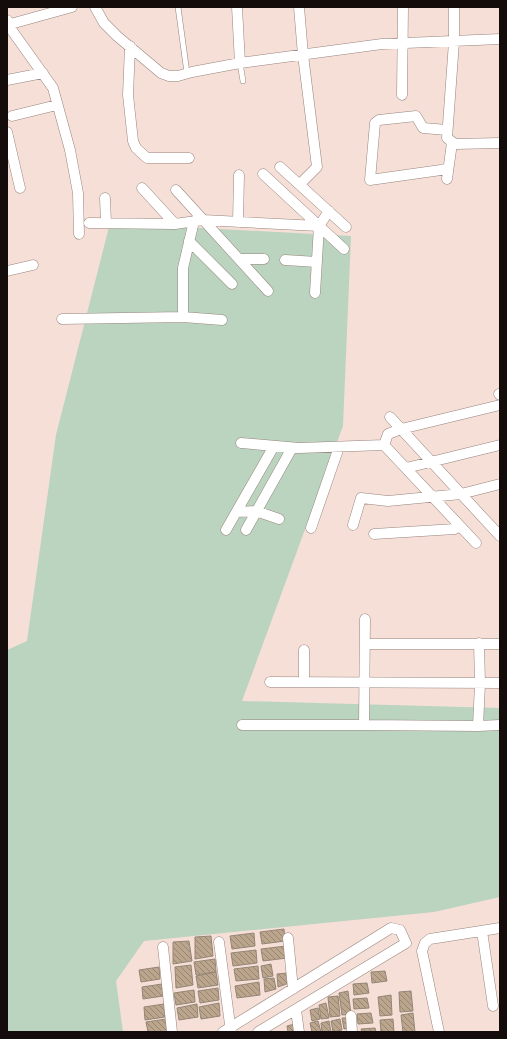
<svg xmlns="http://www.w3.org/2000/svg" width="507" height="1039" viewBox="0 0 507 1039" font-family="Spectral,serif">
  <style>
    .grass { fill: #bad4bf }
    .building { fill: url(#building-back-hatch); stroke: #948677 }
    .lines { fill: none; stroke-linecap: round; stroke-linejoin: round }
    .lane-casing { stroke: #98847d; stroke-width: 6 }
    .street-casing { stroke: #98847d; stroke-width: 11 }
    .lane { stroke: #fff; stroke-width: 5 }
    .street { stroke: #fff; stroke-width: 10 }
  </style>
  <defs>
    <pattern id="building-back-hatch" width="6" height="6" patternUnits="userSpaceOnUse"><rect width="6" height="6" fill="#bca58d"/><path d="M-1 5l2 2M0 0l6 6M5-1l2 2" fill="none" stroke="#988571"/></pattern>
  </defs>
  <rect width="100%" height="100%" fill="#f5dfd7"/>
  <path class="grass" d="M110,223l241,13 -8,190 -101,275 258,7v189l-66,15 -290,29 -28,40 7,51h-116v-382l20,-9 29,-206z"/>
  <path class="building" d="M284,929l1,12 -23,3 -2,-12z
    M254,933l1,13 -23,3 -2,-13z
    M211,936l2,20 -18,3v-22z
    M189,941l3,20 -19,3v-22z
    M286,946l1,12 -24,3 -2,-12z
    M256,950l1,13 -24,3 -2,-13z
    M215,959l1,13 -20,3 -2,-13z
    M271,964l2,12 -10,2 -2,-12z
    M191,965l2,20 -17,3 -1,-21z
    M258,966l1,13 -23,2 -2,-12z
    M159,967l1,12 -19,3 -2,-12z
    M385,971l2,10 -15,2 -1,-11z
    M216,972l2,13 -20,3 -2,-12z
    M287,973l2,10 -11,4 -1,-13z
    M274,978l2,11 -11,3 -1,-13z
    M259,982l1,13 -23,3 -2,-12z
    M367,983l2,10 -15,2 -1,-11z
    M162,984l1,12 -20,3 -1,-12z
    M218,988l1,12 -19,3 -2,-12z
    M194,990l1,12 -19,3 -2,-12z
    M348,991l3,23 -9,1 -3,-22z
    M411,991l2,20 -13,1 -1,-20z
    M391,995l1,20 -12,1 -2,-19z
    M338,996l2,20 -10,1 -2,-20z
    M367,998l2,10 -15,1 -1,-10z
    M219,1003l1,13 -19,3 -2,-12z
    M326,1003l3,15 -8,1 -2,-14z
    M164,1004l1,13 -20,3 -1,-13z
    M197,1004l1,13 -19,3 -2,-12z
    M318,1008l2,11 -8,2 -2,-11z
    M371,1013l2,10 -15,1 -1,-10z
    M413,1013l2,19h-12l-2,-17z
    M342,1018h6l1,10 -5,1z
    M166,1019l1,13h-19l-2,-10z
    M340,1019l2,11 -9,2 -2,-11z
    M393,1019l1,13h-13l-1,-12z
    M318,1021l3,11h-9l-2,-9z
    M329,1021l2,11h-9l-1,-9z
    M295,1024l2,8h-9l-1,-6z
    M375,1028l1,4h-14l-1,-3z"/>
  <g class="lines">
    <defs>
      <path id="lane" d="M178,7l9,66
        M240,63l3,18"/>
      <path id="street" d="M95,7l9,16 13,13 44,37 8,3h9l14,-4 48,-9 142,-19 118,-5
        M237,7l3,56
        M299,7l4,48 14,112 -17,17
        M454,7v35l-7,96 8,6 45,-1
        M7,20l1,5 45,63 17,62 8,43 1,41
        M7,25l65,-18
        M130,46l-2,49 5,46 3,7 11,10h42
        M7,80l36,-7
        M402,95l1,-88
        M12,116l45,-11
        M447,130l-24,-2 -7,-12 -37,4 -4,3 -5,57 78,-11
        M7,132l13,56
        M280,167l66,60
        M263,174l81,75
        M447,179l5,-36
        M142,188l33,36
        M176,190l92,101
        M105,198l1,25
        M238,222l1,-47
        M89,223l86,1 28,-4 116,6
        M189,241l43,43
        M239,259h25
        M285,260l32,2
        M7,271l26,-6
        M315,293l4,-67 10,-15
        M183,317v-49l11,-47
        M62,319l121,-2 39,3
        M499,394l1,1
        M390,417l110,119
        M241,443l58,5 85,-3
        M406,468l94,-23
        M237,512l19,-1 23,8
        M353,525l8,-27 27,3 73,-7 39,-10
        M311,528l28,-81
        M226,530l48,-84
        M246,530l46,-82
        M374,534l81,-5 5,-3
        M476,543l-92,-98 4,-11 13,-5 99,-24
        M365,619l-1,106 114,1 2,-42 -1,-41
        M366,644h134
        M270,682l230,1
        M304,682v-32
        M242,725h122
        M478,726l22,-1
        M482,931l11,75
        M288,938l5,51
        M219,942l12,90
        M163,947l9,85
        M296,1010l3,22
        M351,1016l1,16
        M223,1032l168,-104 9,2 6,13 -148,89
        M439,1032l-17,-81 3,-8 5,-4 70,-11"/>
    </defs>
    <use href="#lane" class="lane-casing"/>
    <use href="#street" class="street-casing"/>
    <use href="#lane" class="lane"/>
    <use href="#street" class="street"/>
  </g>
  <rect width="507" height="1039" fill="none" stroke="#130c0a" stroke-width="16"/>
</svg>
